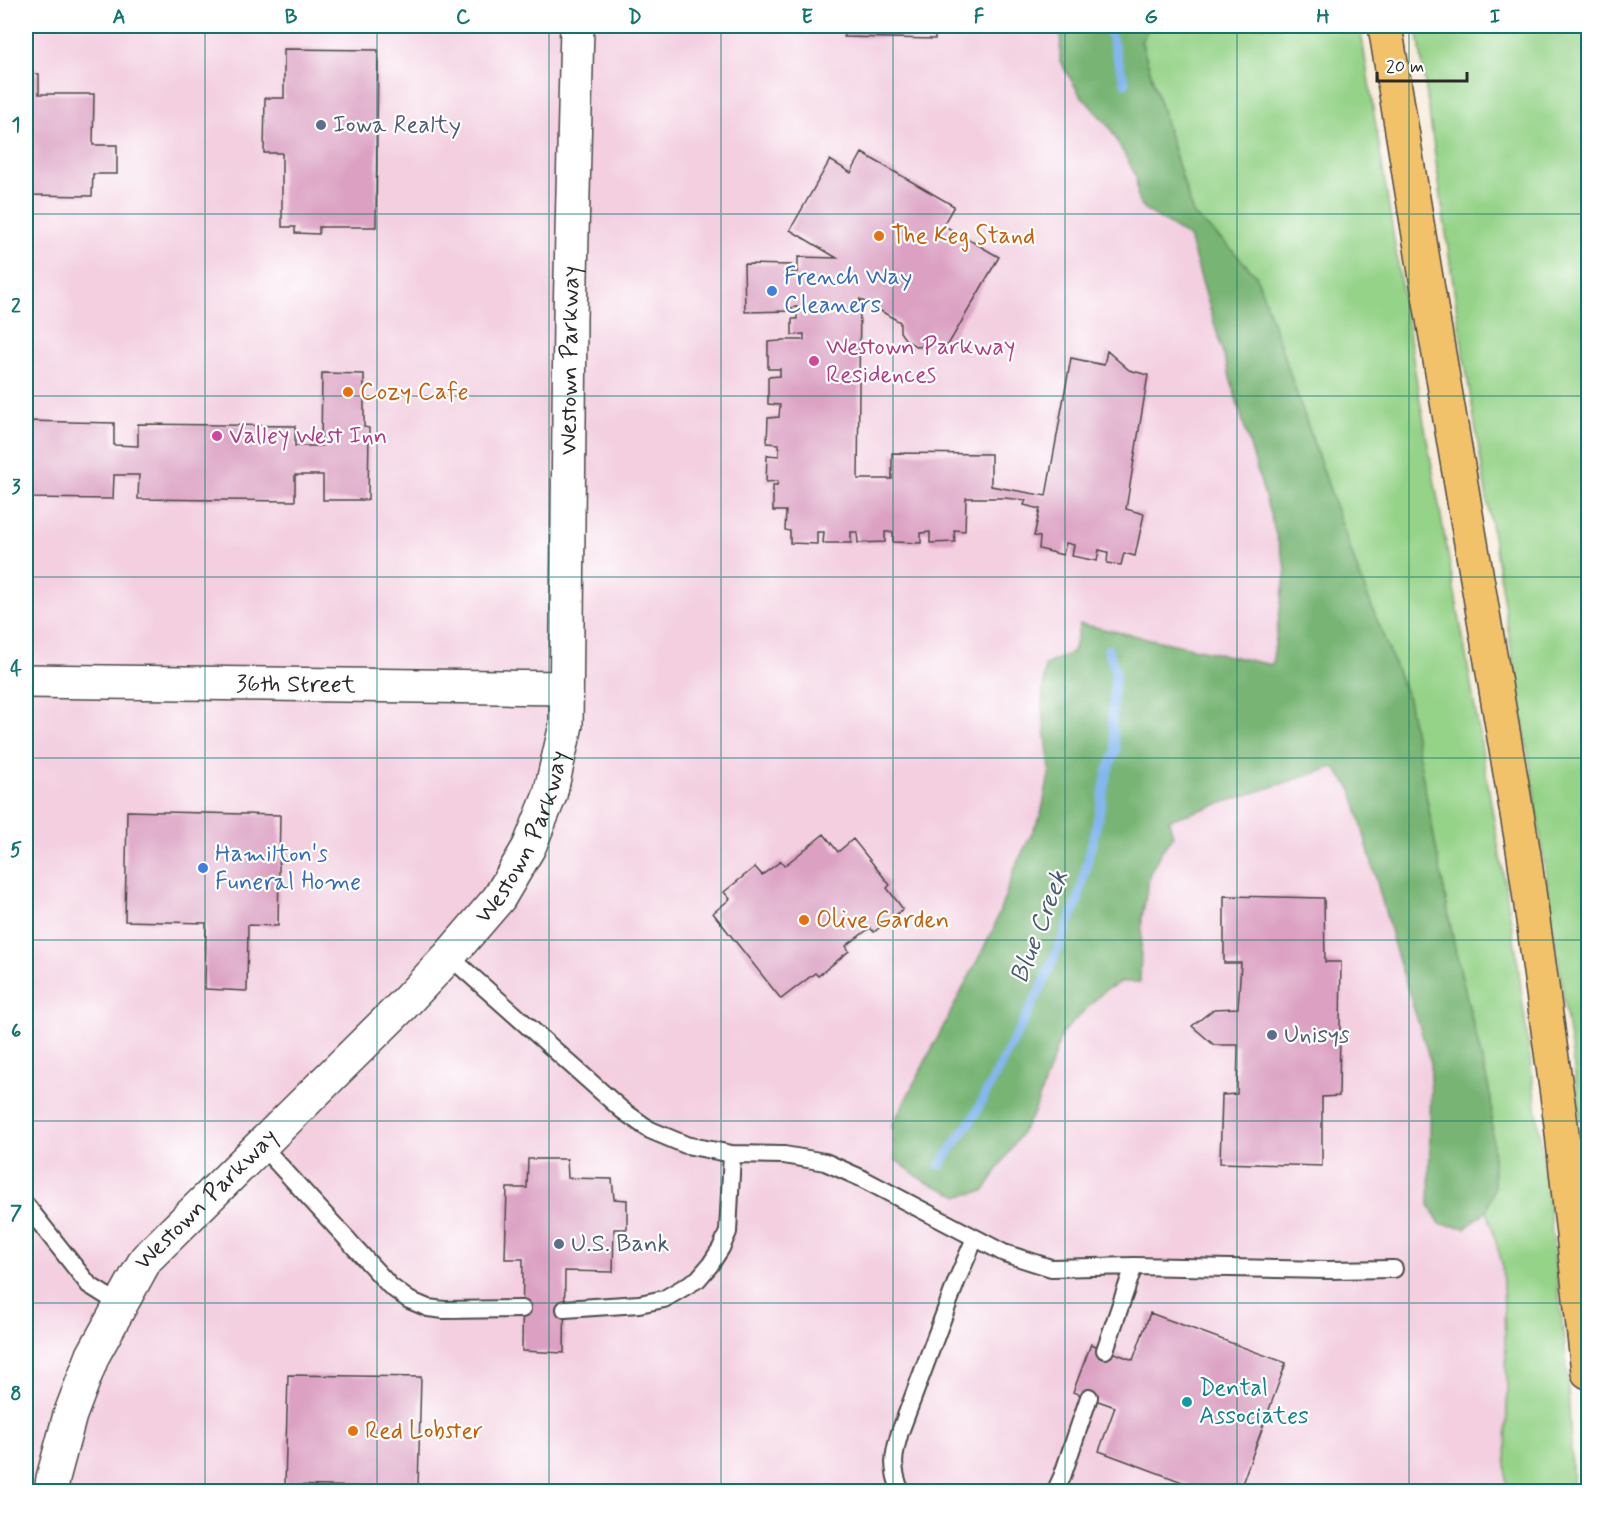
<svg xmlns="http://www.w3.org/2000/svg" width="1614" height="1517" viewBox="0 0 1614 1517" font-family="Mynerve,sans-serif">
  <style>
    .built { fill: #f3cfe0 }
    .green { fill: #95d388; stroke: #607f5a; stroke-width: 1.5 }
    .forest { fill: #78b574; stroke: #527050; stroke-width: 1.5 }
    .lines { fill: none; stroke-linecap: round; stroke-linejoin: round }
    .stream { stroke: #85b6f1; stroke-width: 9 }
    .building { fill: #dba0c2 }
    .service-casing { stroke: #4a4845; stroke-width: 20 }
    .minor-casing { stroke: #4a4845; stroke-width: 36 }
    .tertiary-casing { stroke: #4a4845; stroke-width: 36 }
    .motorway-casing { stroke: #4a4845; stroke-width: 36 }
    .service { stroke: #fff; stroke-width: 16 }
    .minor { stroke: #fff; stroke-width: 33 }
    .tertiary { stroke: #fff; stroke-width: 33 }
    .motorway { stroke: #f2c26a; stroke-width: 33 }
    .grid { fill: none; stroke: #0f766e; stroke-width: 1.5; stroke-opacity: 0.55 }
    .service-dot { fill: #5c6f8a; stroke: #fff; stroke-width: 2 }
    .food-dot { fill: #e8710a; stroke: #fff; stroke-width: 2 }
    .shop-dot { fill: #3f7fe0; stroke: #fff; stroke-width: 2 }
    .hotel-dot { fill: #d1479c; stroke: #fff; stroke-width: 2 }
    .culture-dot { fill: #0f9aa8; stroke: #fff; stroke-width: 2 }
    .labels { text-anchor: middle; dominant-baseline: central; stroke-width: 4.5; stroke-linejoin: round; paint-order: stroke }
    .service-label { font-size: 24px; fill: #4e5e75; stroke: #fff; text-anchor: start }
    .food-label { font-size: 24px; fill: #c56008; stroke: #fff; text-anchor: start }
    .shop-label { font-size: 24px; fill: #366cbe; stroke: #fff; text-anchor: start }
    .hotel-label { font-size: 24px; fill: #b23c85; stroke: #fff; text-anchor: start }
    .street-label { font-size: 24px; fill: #2b2b2b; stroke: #fff }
    .culture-label { font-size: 24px; fill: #0d838f; stroke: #fff; text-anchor: start }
    .water-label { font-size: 26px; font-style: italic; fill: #4a5c70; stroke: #fff }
    .neatline { fill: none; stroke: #0f766e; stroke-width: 2 }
    .grid-label { font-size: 20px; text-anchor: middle; font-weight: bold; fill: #0f766e }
  </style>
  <rect width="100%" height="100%" fill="#fff"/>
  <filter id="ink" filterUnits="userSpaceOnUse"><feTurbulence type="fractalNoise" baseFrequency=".0167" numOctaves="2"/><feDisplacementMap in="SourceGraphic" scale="12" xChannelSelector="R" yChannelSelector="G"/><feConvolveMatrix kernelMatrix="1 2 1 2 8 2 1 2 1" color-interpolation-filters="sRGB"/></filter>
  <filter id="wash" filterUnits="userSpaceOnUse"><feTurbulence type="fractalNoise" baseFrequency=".008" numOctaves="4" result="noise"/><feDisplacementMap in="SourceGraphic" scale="24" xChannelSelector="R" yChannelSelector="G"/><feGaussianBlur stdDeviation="1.35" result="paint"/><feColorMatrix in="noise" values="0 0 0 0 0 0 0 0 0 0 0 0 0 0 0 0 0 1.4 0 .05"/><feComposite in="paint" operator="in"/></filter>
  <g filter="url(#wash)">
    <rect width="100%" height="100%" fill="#f7ebda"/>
    <path class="built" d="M26,26h1109l6,14 194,650 167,573 5,121 -1,107h-1480z"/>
    <path class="green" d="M1150,26h210l58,364 45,248 53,312 33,257 18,158 6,126h-67l1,-107 -5,-121 -15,-53 7,-24 -3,-88 -36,-149 -47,-250 -50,-127 -102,-297 -30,-31 -33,-30 -52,-174z
      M1417,26h171v1164l-10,-94 -49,-337 -71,-440z"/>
    <path class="forest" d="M1061,26h89l-9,15 52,173 33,30 30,31 102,297 50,127 47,250 36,149 3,88 -7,24 -21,18 -26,-4 -11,-19 2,-142 -35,-111 -44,-162 -18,-23 -165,53 4,16 -12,16 -11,21 -8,44 -2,65h-19l-16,8 -43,43 -28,80 -50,78 -25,5 -35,-15 -28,-21 -4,-34 101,-196 23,-65 25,-50 9,-45 -8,-65 3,-40 28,-13 7,-28 192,41 14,-96 -97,-332 -43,-27 -8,-9 -2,-25 -26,-48 -31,-35 -19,-32z"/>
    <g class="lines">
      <path class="stream" d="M1108,26l17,57
        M940,1165l34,-49 69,-132 35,-83 22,-92 7,-36 9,-23 -4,-26 1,-29 3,-21 -8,-25"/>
    </g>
    <g id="blocks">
      <path class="building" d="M844,26h91v13l-91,-2z
        M284,49l94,1 -2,177h-57v7l-24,-1v-6h-13v-74h-18l1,-55h19z
        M26,73l13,1v20h55l-1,51h24v29h-24l-1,22 -66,-1z
        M862,153l92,53 -11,19 56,32 -51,88 -6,3 -8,-6 -8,4 -9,1 -12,-8 -5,-7v-10l-40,-23 -2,180h34v-26l99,1v32l55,10 25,-138 33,7 3,-14 22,19 19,5 -22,134 18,5 -9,42 -11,-3 -3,12 -14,-2 1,-11 -9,-2 -2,11 -25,-5 2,-11 -8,-2 -3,12 -24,-6 1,-12 -6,-1 6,-27 -16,-4 2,-5 -22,-2h-38l-1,33 -11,-1 1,12 -25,1v-11l-9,1v10l-28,-1v-10h-8v10l-27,1 -1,-11h-6v11h-28l1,-11h-7v12l-27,-1v-12l-5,-1 1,-19h-13v-26h4l1,-4 -12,1 1,-27 12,1v-12l-12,-1 1,-25 11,-1 1,-12 -12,-1v-27l12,-1v-7h-12v-27l12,-1 1,-1h23v-6l-12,1v-16h5v-12l-6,1v3l-46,1 -1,-48 47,1 -1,7h8v-15l39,1 -47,-28 40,-70 21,13z
        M322,373l42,1v53l5,1 -1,72h-45v-25h-28v26l-157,-2 1,-24h-25l-1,24 -87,-1v-77l88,2v22l24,1v-22l157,2v20h26z
        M127,811l153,4 -2,111 -30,-1 -1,66 -42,-2 1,-66 -81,-2z
        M824,834l14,18 15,-13 37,46 -3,3 16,21 -29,23 -4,-4 -24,18 3,5 -31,25 -3,-3 -34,26 -68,-86 17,-14 -6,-7 31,-25 7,8 19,-14 3,5z
        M1224,896l100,2 1,64h16l-2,134 -17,1v69l-102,-3 2,-68 15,-1 1,-49h-24l-22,-19 22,-17 24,-1 3,-45h-17z
        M528,1159h39l1,19 44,1 2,20 13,1v29h-13l-1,43 -48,-1 -1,82 -42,-2 1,-92h-18l2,-71h20z
        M1150,1313l136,50 -47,129h-30l-110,-41 16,-44 -42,-15 18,-48 42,16z
        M288,1375l133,2 -3,111 -133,-3z"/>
    </g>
  </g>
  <g filter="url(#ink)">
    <use href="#blocks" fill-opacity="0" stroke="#4a4845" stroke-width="1.5"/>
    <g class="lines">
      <defs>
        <path id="service" d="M449,956l173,154 28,20 36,15 46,9 52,1 41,7 36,16 143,75 47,15 83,-2 194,4 66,-1
          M261,1145l129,141 19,14 19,8 16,2 78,-1
          M26,1205l63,80 32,20
          M565,1309l74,-5 25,-5 34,-20 12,-14 11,-17 7,-16 4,-78
          M1105,1350l29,-84
          M901,1492c-10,-24 -8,-36 -1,-60l57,-152 18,-42
          M1055,1492l7,-15 27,-80"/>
        <g id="minor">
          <path id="s1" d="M26,681l540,7"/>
        </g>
        <g id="tertiary">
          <path id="s2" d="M51,1492l2,-14 17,-63 23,-60 53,-96 256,-253 47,-50 50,-58 30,-51 21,-52 16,-70 4,-407 7,-292"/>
        </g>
        <path id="motorway" d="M1385,26l40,246 99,583 37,269 27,248"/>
      </defs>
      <use href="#service" class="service-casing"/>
      <use href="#minor" class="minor-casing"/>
      <use href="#tertiary" class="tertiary-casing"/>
      <use href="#motorway" class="motorway-casing"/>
      <use href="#service" class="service"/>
      <use href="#minor" class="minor"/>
      <use href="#tertiary" class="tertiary"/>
      <use href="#motorway" class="motorway"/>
    </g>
  </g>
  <path class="grid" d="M205,26v1466M377,26v1466M549,26v1466M721,26v1466M893,26v1466M1065,26v1466M1237,26v1466M1409,26v1466M26,214h1562M26,396h1562M26,577h1562M26,758h1562M26,940h1562M26,1121h1562M26,1303h1562"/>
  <g class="service-dot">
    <circle cx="321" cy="125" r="6"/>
    <circle cx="1272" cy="1035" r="6"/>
    <circle cx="559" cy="1244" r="6"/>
  </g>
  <g class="food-dot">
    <circle cx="879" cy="236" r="6"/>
    <circle cx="348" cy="392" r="6"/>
    <circle cx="804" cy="920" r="6"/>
    <circle cx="353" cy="1431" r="6"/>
  </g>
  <g class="shop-dot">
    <circle cx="772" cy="291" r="6"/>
    <circle cx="203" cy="868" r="6"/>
  </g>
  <g class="hotel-dot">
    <circle cx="814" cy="361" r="6"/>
    <circle cx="217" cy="436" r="6"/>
  </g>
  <circle class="culture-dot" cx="1187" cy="1402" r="6"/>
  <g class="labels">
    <g class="service-label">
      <text x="333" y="125">Iowa Realty</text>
      <text x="1284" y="1035">Unisys</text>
      <text x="571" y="1244">U.S. Bank</text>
    </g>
    <g class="food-label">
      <text x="891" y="236">The Keg Stand</text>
      <text x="360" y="392">Cozy Cafe</text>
      <text x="816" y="920">Olive Garden</text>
      <text x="365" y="1431">Red Lobster</text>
    </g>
    <g class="shop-label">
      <text x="784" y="277">French Way<tspan x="784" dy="28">Cleaners</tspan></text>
      <text x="215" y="854">Hamilton's<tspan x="215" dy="28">Funeral Home</tspan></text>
    </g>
    <g class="hotel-label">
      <text x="826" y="347">Westown Parkway<tspan x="826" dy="28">Residences</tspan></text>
      <text x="229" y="436">Valley West Inn</text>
    </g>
    <g class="street-label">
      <text stroke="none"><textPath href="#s2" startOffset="1310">Westown Parkway</textPath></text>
      <text stroke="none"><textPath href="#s1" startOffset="270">36th Street</textPath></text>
      <text stroke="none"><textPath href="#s2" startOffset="824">Westown Parkway</textPath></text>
      <text stroke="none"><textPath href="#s2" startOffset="338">Westown Parkway</textPath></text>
    </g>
    <g class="culture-label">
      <text x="1199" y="1388">Dental<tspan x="1199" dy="28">Associates</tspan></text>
    </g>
    <g class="water-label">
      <text transform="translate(1040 927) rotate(-69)">Blue Creek</text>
    </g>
  </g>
  <rect width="1614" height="1517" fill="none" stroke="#fff" stroke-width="66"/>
  <path d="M1377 72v9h90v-9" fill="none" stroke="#2b2b2b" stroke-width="3"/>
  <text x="1386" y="72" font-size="18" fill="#2b2b2b" stroke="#ffffff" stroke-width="4.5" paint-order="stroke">20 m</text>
  <rect x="33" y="33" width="1548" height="1451" class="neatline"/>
  <g class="grid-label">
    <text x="119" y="23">A</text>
    <text x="291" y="23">B</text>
    <text x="463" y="23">C</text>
    <text x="635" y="23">D</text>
    <text x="807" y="23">E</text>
    <text x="979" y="23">F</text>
    <text x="1151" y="23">G</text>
    <text x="1323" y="23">H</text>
    <text x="1495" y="23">I</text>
    <text x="16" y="131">1</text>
    <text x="16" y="312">2</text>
    <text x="16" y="493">3</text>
    <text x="16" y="675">4</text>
    <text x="16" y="856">5</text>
    <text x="16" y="1037">6</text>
    <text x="16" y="1219">7</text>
    <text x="16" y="1400">8</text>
  </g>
</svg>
